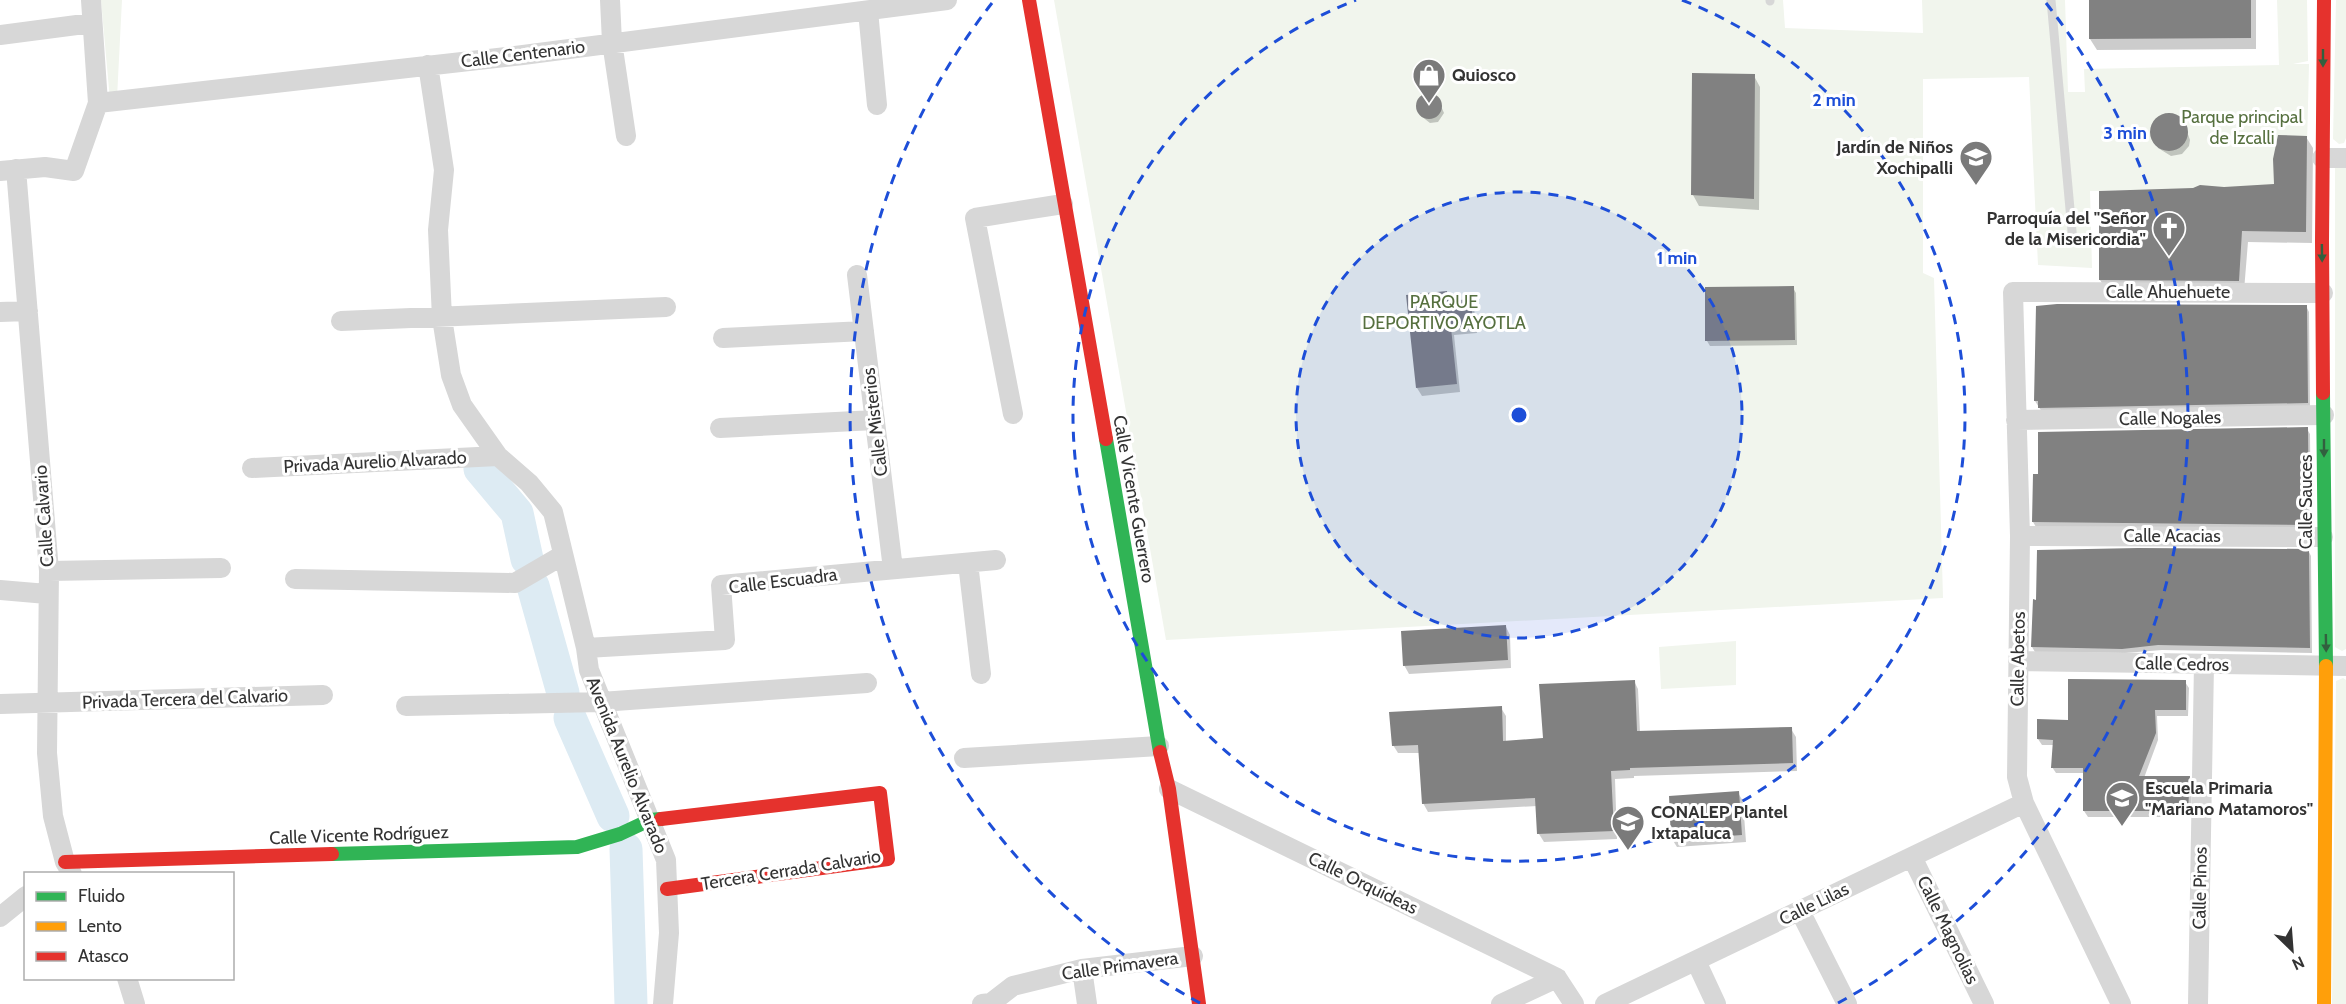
<svg xmlns="http://www.w3.org/2000/svg" width="2346" height="1004" viewBox="0 0 2346 1004" font-family="Cabin,sans-serif">
  <style>
    .green { fill: #f1f5ed }
    .shadow { fill: #0003 }
    .lines { fill: none; stroke-linecap: round; stroke-linejoin: round }
    .river { stroke: #ddebf3; stroke-width: 33 }
    .building { fill: #818181 }
    .lane { stroke: #d7d7d7; stroke-width: 9 }
    .street { stroke: #d7d7d7; stroke-width: 20 }
    .fast { stroke: #30b455; stroke-width: 14 }
    .slow { stroke: #ff9f0a; stroke-width: 14 }
    .jam { stroke: #e5322d; stroke-width: 14 }
    .oneway { fill: #32603f }
    .ring { fill: none; stroke: #1d4ed8; stroke-width: 3; stroke-dasharray: 10 8 }
    .labels { text-anchor: middle; dominant-baseline: central; stroke-width: 6; stroke-linejoin: round; paint-order: stroke }
    .street-label { font-size: 18px; fill: #333; stroke: #fff }
    .poi-label { font-size: 18px; font-weight: bold; fill: #333; stroke: #fff; text-anchor: start }
    .park-label { font-size: 18px; fill: #56703f; stroke: #fff }
    .centre { fill: #1d4ed8; stroke: #fff; stroke-width: 3 }
    .ring-label { font-size: 18px; text-anchor: middle; font-weight: bold; fill: #1d4ed8; stroke: #fff; stroke-width: 6; stroke-linejoin: round; paint-order: stroke }
  </style>
  <rect width="100%" height="100%" fill="#fff"/>
  <path class="green" d="M101,0h21l-5,98 -7,2z
    M1054,0h729l2,28 138,5 -1,-33h143l3,92h17l-1,-23 195,-4 -2,-65h30l1,61 -15,3h16l-3,123 -216,4 2,77 -54,-3 -9,-188 -106,2v194l11,5 9,320 -777,42z
    M2336,0h10v138l-2,5 -5,1 -6,-5z
    M2335,164l11,2v483l-4,2 -7,-4z
    M1736,641v44l-75,4 -2,-42z
    M2343,678l3,2v324h-14l4,-323z"/>
  <path class="shadow" d="M2090,0h166v49l-159,1 -7,-11z
    M1754,76l6,11 -1,123 -60,-4 -6,-11z
    M1430,94l7,3 7,16 -6,9 -8,1 -9,-7 -3,-6 -1,-8 6,-6z
    M2174,116l10,7 6,17 -1,6 -7,8 -11,2 -13,-8 -5,-12 1,-12 9,-7z
    M2306,137l7,11 -1,95 -64,-1 -4,49h-137l-7,-11 124,-91 51,-4z
    M1793,288l3,5 1,52 -87,1 -3,-5 -1,-52z
    M1446,292l5,10 19,-2 4,8 3,25 -23,2 6,57 -38,4 -5,-8 -9,-92z
    M2306,306l3,6 1,96 -268,4 -7,-11 2,-94z
    M2307,429l3,5 1,96 -275,-3 -3,-5z
    M2308,550l3,6 1,97 -150,-3 -37,3 -90,-1 -3,-5 6,-46z
    M1506,627l4,8 1,33 -102,6 -5,-9z
    M1634,681l4,8 2,43 151,-3 5,8 1,34 -163,5v2l-19,1 2,60 -73,3 -5,-8 -2,-28 -109,6 -5,-9 -3,-50h-22l-5,-8 108,-37 5,8v26l39,-2z
    M2185,682l4,6 -1,28h-31l1,24 -14,38h45l3,6 -1,33h-103l-4,-6 1,-38h-29l-4,-6 2,-22h-12l-4,-6 32,-17z
    M1738,793l5,8 3,41 -69,5 -5,-8z"/>
  <g class="lines">
    <path class="river" d="M480,469l37,44 10,46
      M533,586l30,107
      M570,718l43,98
      M626,849l5,155"/>
  </g>
  <path class="building" d="M2089,0h162v38l-162,1z
    M1692,73l63,1 -1,125 -63,-4z
    M1416 106a13 13 0 1 1 26 0a13 13 0 1 1-26 0Z
    M2150 132a19 19 0 1 1 38 0a19 19 0 1 1-38 0Z
    M2278,135l29,1 -1,96 -64,-1 -3,50 -140,-1v-89l94,-3 7,-3 24,2 50,-3 -1,-25z
    M1794,286l1,54 -90,1v-54z
    M1447,291l1,10 23,-2 2,27 -22,2 6,56 -41,4 -10,-93z
    M2057,304l250,1 1,98 -270,5v-7h-4l2,-95z
    M2308,427l1,98 -277,-3 1,-48h5v-42z
    M2138,548l171,1 1,99 -152,-3 -36,4 -91,-2 2,-48 3,1 1,-50z
    M1506,625l2,35 -105,6 -2,-35z
    M2068,679l118,1v30h-31l1,23 -17,43h51l-2,35h-105v-43h-32l2,-28 -16,-1v-20l31,1z
    M1635,680l2,51 155,-4 1,36 -163,5v2l-19,1 3,60 -77,3 -2,-36 -113,6 -4,-59 -26,1 -3,-34 113,-6 1,35 40,-3 -4,-54z
    M1739,791l3,44 -71,5 -2,-44z"/>
  <g class="lines">
    <path class="lane" d="M1770,0v1
      M2051,0l22,242"/>
    <path class="street" d="M610,0l2,42 14,94
      M868,11l9,94
      M0,35l92,-12
      M428,65l16,105 -6,60 4,88 9,57 11,30 36,51 31,27 24,29 33,136 3,22 77,190 3,73 -6,71
      M98,103l425,-48 424,-55
      M2322,158h24
      M16,169l33,402 -2,182 6,63 12,46 7,12
      M0,171l45,-4 29,4 24,-68 -7,-103
      M857,275l36,294
      M0,312l28,-1
      M341,321l325,-14
      M723,338l141,-7
      M1013,414l-38,-196 88,-14
      M2016,420l308,-5
      M720,428l155,-8
      M252,468l246,-12
      M2020,536l303,1
      M968,563l13,111
      M49,571l172,-3
      M295,579l220,4 48,-28
      M0,590l47,4
      M586,648l139,-8 -4,-55 275,-25
      M2018,661l328,5
      M0,704l323,-9
      M406,706l195,-4 266,-19
      M964,758l195,-12
      M1169,789l388,189
      M1912,857l72,147
      M1800,911l47,93
      M0,917l26,-21
      M1696,961l20,43
      M1082,969l5,35
      M127,978l8,26
      M1557,978l17,26
      M982,1004l9,-1 22,-17 69,-17 111,-13
      M1501,1004l56,-26
      M1605,1004l419,-201
      M2121,1004l-97,-201 -7,-26 3,-241 -7,-244 310,1
      M2198,1004l6,-340"/>
    <path class="fast" d="M2323,393l3,273
      M1106,439l54,313
      M332,854l245,-7 43,-13 30,-14 11,-1"/>
    <path class="slow" d="M2324,1004l2,-338"/>
    <path class="jam" d="M1029,0l77,439
      M2323,393l-1,-152 2,-241
      M1160,752l9,37 30,215
      M661,819l219,-26 8,66 -221,30
      M65,862l267,-8"/>
  </g>
  <defs><path id="oneway-solid" d="M-6-.8H1V-3.2L6.5 0L1 3.2V.8H-6Z" transform="scale(1.5)"/></defs>
  <g class="oneway">
    <use href="#oneway-solid" transform="translate(2323 58) rotate(90)"/>
    <use href="#oneway-solid" transform="translate(2322 253) rotate(89)"/>
    <use href="#oneway-solid" transform="translate(2324 448) rotate(90)"/>
    <use href="#oneway-solid" transform="translate(2326 643) rotate(89)"/>
  </g>
  <circle cx="1519" cy="415" r="223" fill="#1d4ed8" fill-opacity=".12"/>
  <g class="ring">
    <circle cx="1519" cy="415" r="223"/>
    <path d="M1682 0A446 446 0 1 1 1356 0"/>
    <path d="M1200 1003A669 669 0 0 1 992 3M2046 3A669 669 0 0 1 1838 1003"/>
  </g>
  <defs>
    <symbol id="shop-pin" viewBox="-11 -11 22 30"><path d="M0 17L-7.5 6A9.5 9.5 0 1 1 7.5 6Z" fill="#7a7a7a" stroke="#fff"/><path d="M-5-2.5h2.3a2.7 3.5 0 0 1 5.4 0H5L5.5 6h-11ZM-1.5-2.5h3a1.5 2.3 0 0 0-3 0Z" fill="#fff"/></symbol>
    <symbol id="school-pin" viewBox="-11 -11 22 30"><path d="M0 17L-7.5 6A9.5 9.5 0 1 1 7.5 6Z" fill="#7a7a7a" stroke="#fff"/><path d="M0-5L7-2L0 1L-7-2ZM-4 1L0 2.5L4 1V4Q0 6-4 4Z" fill="#fff"/></symbol>
    <symbol id="church-pin" viewBox="-11 -11 22 30"><path d="M0 17L-7.5 6A9.5 9.5 0 1 1 7.5 6Z" fill="#7a7a7a" stroke="#fff"/><path d="M-1.2-6h2.4v3.5h3.3v2.4h-3.3V6h-2.4V-.1h-3.3v-2.4h3.3Z" fill="#fff"/></symbol>
  </defs>
  <g fill-rule="evenodd">
    <use href="#shop-pin" x="1410" y="56" width="38" height="52"/>
    <use href="#school-pin" x="1957" y="138" width="38" height="52"/>
    <use href="#church-pin" x="2150" y="209" width="38" height="52"/>
    <use href="#school-pin" x="2103" y="779" width="38" height="52"/>
    <use href="#school-pin" x="1609" y="803" width="38" height="52"/>
  </g>
  <g class="labels">
    <g class="street-label">
      <text transform="translate(523 54) rotate(-7)">Calle Centenario</text>
      <text x="2168" y="292">Calle Ahuehuete</text>
      <text transform="translate(2170 418) rotate(-1)">Calle Nogales</text>
      <text transform="translate(875 422) rotate(-97)">Calle Misterios</text>
      <text transform="translate(375 462) rotate(-3)">Privada Aurelio Alvarado</text>
      <text transform="translate(1134 499) rotate(80)">Calle Vicente Guerrero</text>
      <text transform="translate(2306 502) rotate(-90)">Calle Sauces</text>
      <text transform="translate(44 516) rotate(-94)">Calle Calvario</text>
      <text x="2172" y="536">Calle Acacias</text>
      <text transform="translate(783 581) rotate(-7)">Calle Escuadra</text>
      <text transform="translate(2018 659) rotate(-89)">Calle Abetos</text>
      <text transform="translate(2182 664) rotate(1)">Calle Cedros</text>
      <text transform="translate(185 699) rotate(-2)">Privada Tercera del Calvario</text>
      <text transform="translate(627 765) rotate(68)">Avenida Aurelio Alvarado</text>
      <text transform="translate(359 835) rotate(-2)">Calle Vicente Rodríguez</text>
      <text transform="translate(791 870) rotate(-9)">Tercera Cerrada Calvario</text>
      <text transform="translate(1363 883) rotate(26)">Calle Orquídeas</text>
      <text transform="translate(2200 888) rotate(-89)">Calle Pinos</text>
      <text transform="translate(1814 904) rotate(-26)">Calle Lilas</text>
      <text transform="translate(1948 930) rotate(64)">Calle Magnolias</text>
      <text transform="translate(1120 966) rotate(-8)">Calle Primavera</text>
    </g>
    <g class="poi-label">
      <text x="1452" y="75">Quiosco</text>
      <text x="1953" y="147" text-anchor="end">Jardín de Niños<tspan x="1953" dy="21">Xochipalli</tspan></text>
      <text x="2146" y="218" text-anchor="end">Parroquía del "Señor<tspan x="2146" dy="21">de la Misericordia"</tspan></text>
      <text x="2145" y="788">Escuela Primaria<tspan x="2145" dy="21">"Mariano Matamoros"</tspan></text>
      <text x="1651" y="812">CONALEP Plantel<tspan x="1651" dy="21">Ixtapaluca</tspan></text>
    </g>
    <g class="park-label">
      <text x="2242" y="117">Parque principal<tspan x="2242" dy="21">de Izcalli</tspan></text>
      <text x="1444" y="302">PARQUE<tspan x="1444" dy="21">DEPORTIVO AYOTLA</tspan></text>
    </g>
  </g>
  <circle cx="1519" cy="415" r="9" class="centre"/>
  <g class="ring-label">
    <text x="1834" y="106">2 min</text>
    <text x="2125" y="139">3 min</text>
    <text x="1677" y="264">1 min</text>
  </g>
  <rect x="24" y="872" width="210" height="108" fill="#ffffff" stroke="#adadad" stroke-width="1.5"/>
  <rect x="36" y="892" width="30" height="9" fill="#30b455" stroke="#adadad" stroke-width="1.5"/>
  <text x="78" y="902" font-size="18" fill="#333333">Fluido</text>
  <rect x="36" y="922" width="30" height="9" fill="#ff9f0a" stroke="#adadad" stroke-width="1.5"/>
  <text x="78" y="932" font-size="18" fill="#333333">Lento</text>
  <rect x="36" y="952" width="30" height="9" fill="#e5322d" stroke="#adadad" stroke-width="1.5"/>
  <text x="78" y="962" font-size="18" fill="#333333">Atasco</text>
  <g transform="translate(2292 950) rotate(155)" stroke="#ffffff" stroke-width="4.5" paint-order="stroke">
  <path d="M0-4.5L10 22L0 15L-10 22Z" fill="#333333"/>
  <text y="-9" font-size="16" font-weight="bold" text-anchor="middle" fill="#333333">N</text>
  </g>
</svg>
